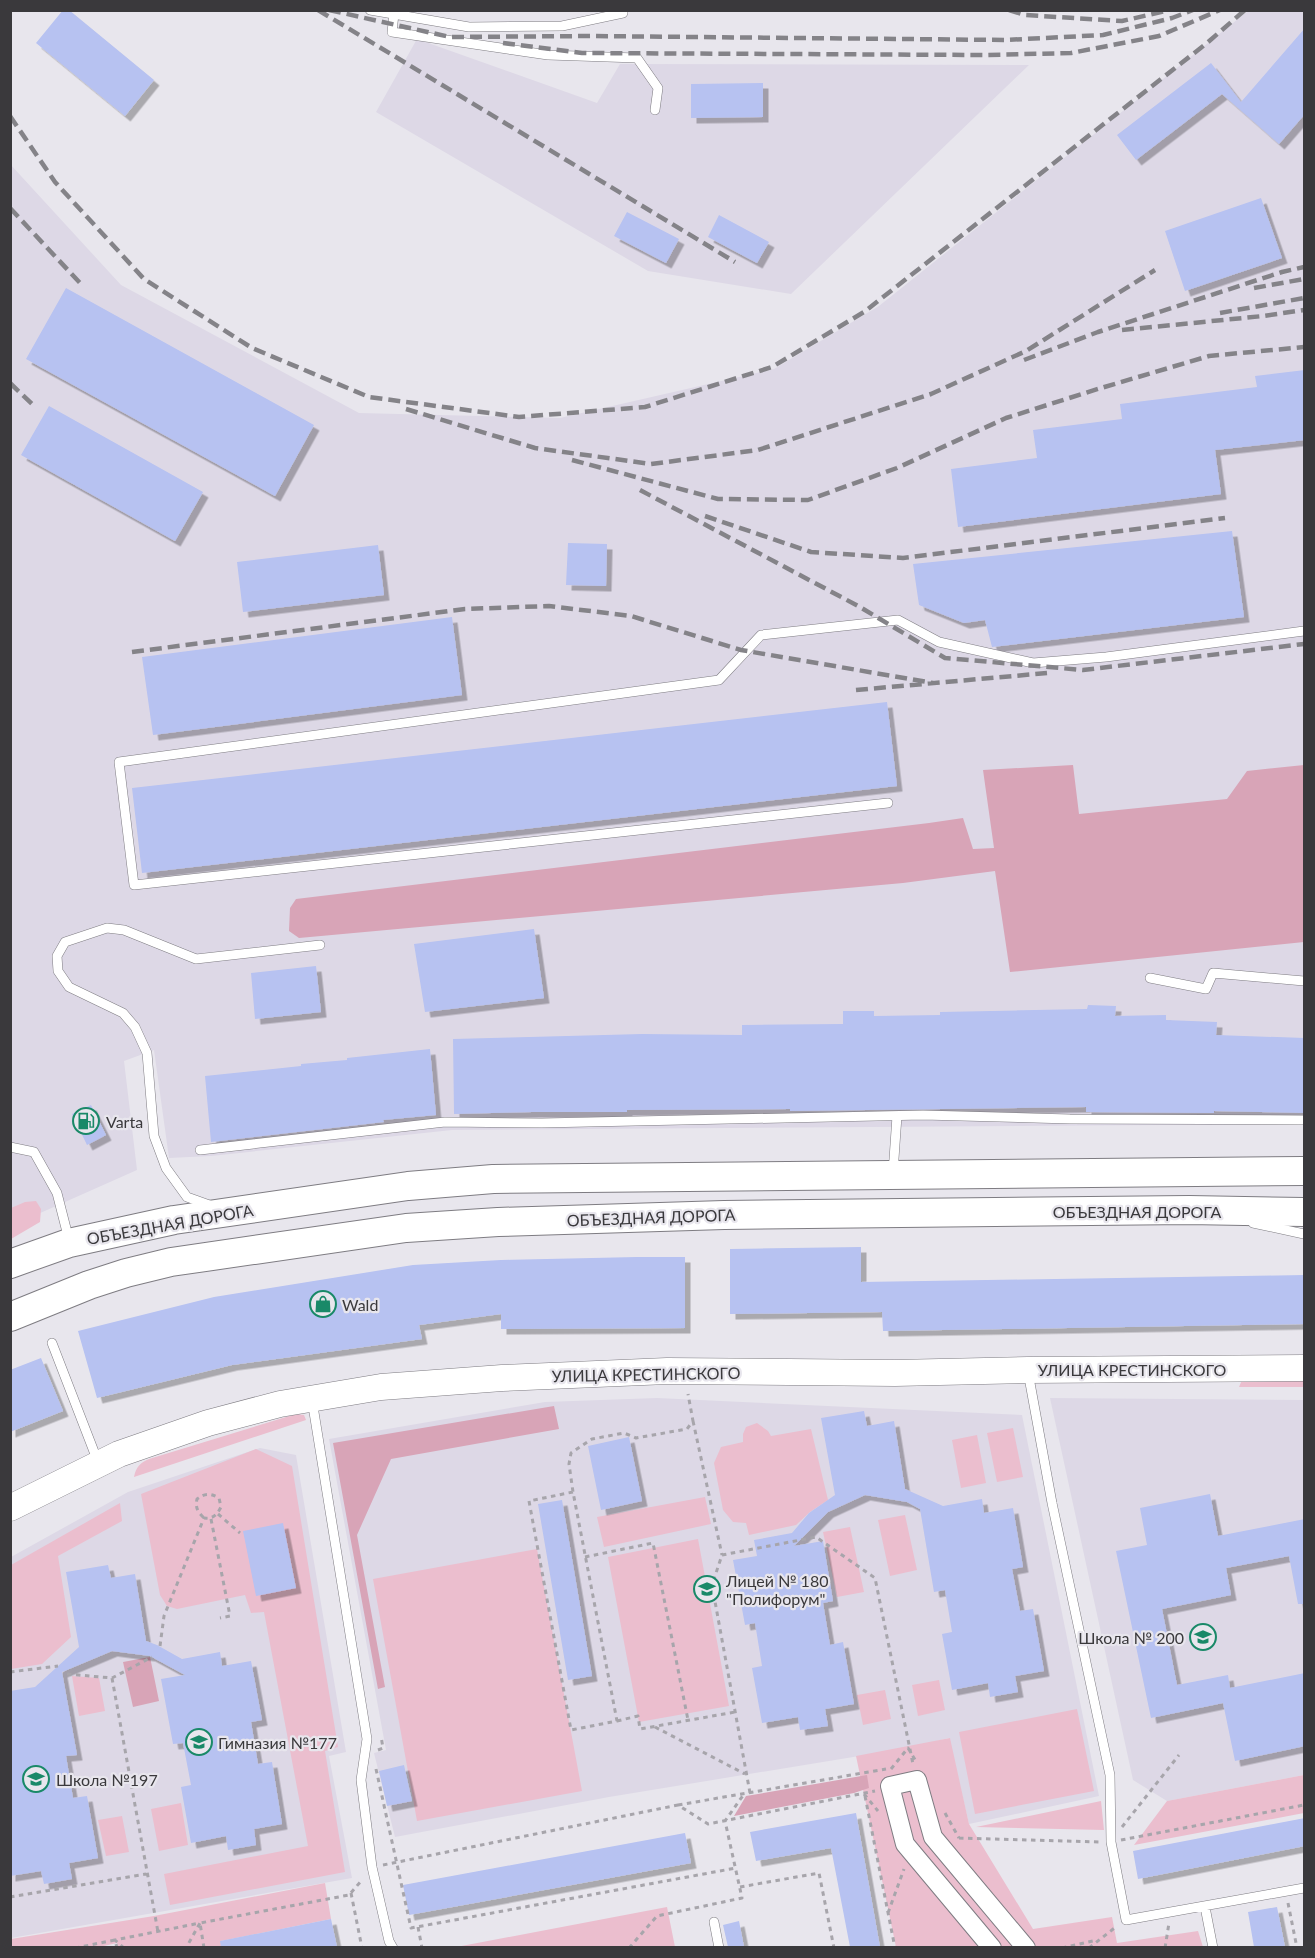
<svg xmlns="http://www.w3.org/2000/svg" width="1315" height="1958" viewBox="0 0 1315 1958" font-family="Lato,sans-serif">
  <style>
    .built { fill: #ddd8e6 }
    .green { fill: #ebbece }
    .forest { fill: #d8a4b7 }
    .building { fill: #b7c2f1; filter: url(#shadow) }
    .lines { fill: none; stroke-linecap: round; stroke-linejoin: round }
    .lane-casing { stroke: #7e7c82; stroke-width: 10 }
    .street-casing { stroke: #7e7c82; stroke-width: 20 }
    .secondary-casing { stroke: #7e7c82; stroke-width: 27 }
    .primary-casing { stroke: #7e7c82; stroke-width: 30 }
    .path { stroke: #a7a5ab; stroke-width: 3; stroke-dasharray: 4.5 4.5; stroke-linecap: butt }
    .lane { stroke: #fff; stroke-width: 9 }
    .street { stroke: #fff; stroke-width: 18 }
    .secondary { stroke: #fff; stroke-width: 26 }
    .primary { stroke: #fff; stroke-width: 28 }
    .rail { stroke: #848388; stroke-width: 4.5; stroke-dasharray: 12 6; stroke-linecap: butt }
    .labels { text-anchor: middle; dominant-baseline: central; stroke-width: 4.5; stroke-linejoin: round; paint-order: stroke }
    .poi-label { font-size: 16px; fill: #3a393c; stroke: #e8e6ed; text-anchor: start }
    .street-label { font-size: 16px; fill: #3a393c; stroke: #e8e6ed }
  </style>
  <defs>
    <filter id="shadow"><feDropShadow dx="5.5" dy="5.5" stdDeviation="0" flood-color="#0004"/></filter>
  </defs>
  <rect width="100%" height="100%" fill="#e8e6ed"/>
  <path class="built" d="M1248,11h56v1113l-852,6 -241,26 -42,2 -15,-108 -30,11 13,109 -126,56 -1,-1062 111,121 238,128 201,5 214,-49 105,-63z
    M417,39l180,64 23,-39 409,1 -238,229 -143,-23 -272,-159z
    M657,1398l365,17 77,381 -130,28 -20,-86 -41,10 -299,49 -214,40 -21,-84 12,-3 -57,-311 216,-37z
    M1050,1398l254,2v375l-137,26 -34,-21z
    M260,1448l36,7 50,297 -17,4 23,122 -341,60v-381l117,-65z"/>
  <path class="green" d="M36,1201l5,8 -1,13 -29,17v-31l14,-6z
    M1304,1377v10h-65l3,-7z
    M296,1414l8,1 2,5 -172,57c2,-10 6,-14 15,-18z
    M757,1423l11,8 3,5 40,-7 17,71 -18,12 -14,13 -47,10 -3,-12 -13,-1 -10,-12 -9,-47 7,-16 22,-5v-8l3,-7z
    M1013,1428l10,49 -26,5 -10,-49z
    M977,1435l9,48 -25,5 -9,-48z
    M256,1449l36,17 46,281 -13,4 20,121 -175,33 -6,-31 144,-28 -44,-234 -13,1 -6,-18 -68,14 -10,-3 -7,-11 -19,-101z
    M705,1497l6,27 -107,23 -7,-30z
    M120,1503l2,18 -64,35 13,81 -29,27 -31,5v-104z
    M905,1515l12,55 -27,6 -12,-56z
    M850,1527l14,65 -27,5 -14,-65z
    M698,1539l31,167 -90,16 -31,-165z
    M537,1549l45,242 -165,30 -44,-242z
    M72,1676l27,2 6,33 -26,5z
    M939,1680l6,30 -27,6 -6,-31z
    M885,1690l6,29 -28,6 -6,-30z
    M1077,1709l17,82 -119,23 -16,-82z
    M950,1738l19,86 64,105 79,-12 5,26 81,-12 5,16h-307l-40,-191z
    M1304,1775v38l-170,32 33,-44z
    M1101,1801l3,29 -129,-3h1z
    M181,1803l7,42 -29,6 -8,-42z
    M122,1816l7,36 -23,4 -8,-36z
    M325,1883l6,36 -110,22 1,6 -104,1 -1,-5 -22,5h-84v-9l143,-23z
    M667,1907l8,40 -224,1z"/>
  <path class="forest" d="M1073,765l6,49 148,-15 20,-28 57,-6v177l-294,30 -15,-101 -92,12 -604,55 -10,-7 1,-23 6,-9 633,-76 34,-5 10,31 21,-1 -11,-78z
    M554,1406l5,23 -168,30 -34,76 28,152 -7,2 -45,-246z
    M150,1657l9,44 -26,6 -10,-45z
    M867,1775l2,13 -15,5 -120,23 12,-20z"/>
  <path class="building" d="M63,10h6l85,70 -29,36 -89,-73z
    M1305,28v86l-26,30 -57,-50 -86,66 -19,-25 94,-72 30,39z
    M763,83v34l-72,1v-34z
    M1261,198l21,60 -97,33 -20,-60z
    M627,212l52,27 -13,24 -52,-27z
    M719,215l50,27 -12,21 -49,-26z
    M66,288l248,137 -39,71 -249,-137z
    M1305,370v70l-90,10 6,44 -263,33 -7,-58 86,-11 -4,-28 89,-11 -2,-15 137,-17 -2,-11z
    M49,406l154,86 -28,49 -154,-86z
    M1232,531l12,86 -252,30 -7,-27 -21,3 -45,-18 -6,-41z
    M568,543l39,1 -1,42 -40,-1z
    M378,545l6,50 -141,17 -6,-50z
    M452,617l10,78 -309,40 -11,-78z
    M887,702l10,84 -755,87 -10,-85z
    M534,929l10,69 -119,14 -11,-68z
    M316,966l5,46 -66,7 -4,-46z
    M1088,1005l28,1 -1,10 51,-1v5l51,2 -1,13 89,3v75l-91,-2v2l-128,-1v-5l-296,4v-2l-163,1v2h-95l-78,2 -1,-75 189,-5 100,1v-10l101,-1v-13h31v5l66,-1v-3l147,-3z
    M430,1049l6,66 -53,5 1,2 -173,20 -6,-66 96,-10v-2l46,-4v-2z
    M91,1105l15,30 -19,10 -15,-31z
    M861,1247v35l444,-7v49l-422,7 -1,-19 -152,2v-65z
    M637,1257h48v71l-184,1v-15l-82,11 3,14 -190,26 -135,33 -19,-67 136,-34 199,-32 88,-5z
    M41,1358l22,53 -53,21v-62z
    M864,1411l3,15 27,-5 11,68 38,17 39,-7 2,14 29,-5 10,59 -11,2 8,42 13,-2 11,62 -29,5 3,16 -28,5 -2,-14 -36,7 -10,-56 10,-2 -7,-42 -11,2 -14,-83 -13,-7 -42,-7 -37,17 -34,34 29,-5 10,60 -10,2 7,42 13,-3 11,62 -29,5 3,17 -28,4 -2,-13 -36,6 -10,-55 10,-2 -7,-43 -10,2 -12,-65 24,-4 -3,-16 38,-7 17,-20 26,-18 -14,-77z
    M629,1437l13,64 -41,9 -13,-64z
    M1210,1494l8,42 87,-17v85h-7l-9,-48 -63,12 5,27 -69,14 15,76 51,-10 2,13 75,-15v73l-70,15 -12,-58 -72,15 -35,-167 31,-6 -7,-37z
    M562,1500l30,176 -24,4 -30,-176z
    M283,1523l13,65 -40,8 -13,-65z
    M108,1565l3,13 24,-4 11,67 11,4 25,14 38,-7 2,14 29,-5 11,59 -11,2 7,42 14,-2 10,62 -28,5 2,16 -28,5 -2,-14 -35,7 -10,-56 10,-2 -8,-42 -10,1 -12,-65 24,-4 -35,-19 -38,-5 -50,21 15,83 -11,1 7,42 14,-2 11,62 -29,5 3,16 -28,5 -3,-13 -31,5v-185l25,-4 44,-40 -13,-75z
    M404,1765l8,36 -25,5 -8,-35z
    M856,1813l24,134h-30l-19,-99 -75,13 -6,-29z
    M1305,1818v28l-167,33 -5,-28z
    M685,1833l6,30 -282,52 -6,-30z
    M1277,1907l8,40h-31l-6,-35z
    M331,1919l6,28h-116l-1,-6z
    M739,1921l5,26h-16l-5,-22z"/>
  <g class="lines">
    <defs>
      <path id="lane" d="M370,10l99,17 93,-1 61,-13
        M394,14l-2,18 156,23 89,3 21,30 -3,22
        M888,803l-754,82 -15,-123 600,-82 42,-45 137,-15 41,22 94,21 73,-6 198,-26
        M1150,978l56,11 7,-16 91,8
        M10,1147l24,5 23,41 12,47
        M200,1150l245,-28 97,1 381,-8 147,4 234,1
        M893,1173l4,-57
        M212,1206l-25,-9 -21,-29 -12,-32 -7,-83 -12,-26 -12,-14 -54,-26 -11,-16 -1,-15 8,-14 42,-14 17,2 72,29 124,-14
        M1253,1223l51,11
        M52,1343l46,119
        M1028,1372l24,131 58,272 1,67 15,78 178,-32
        M312,1400l55,339 -6,41 11,87 17,74 4,7
        M1205,1907l8,41
        M714,1922l5,26"/>
      <path id="street" d="M992,1948l-87,-104 -15,-58 27,-6 16,57 93,111"/>
      <path id="secondary" d="M10,1508l109,-54 89,-31 72,-19 101,-17 121,-9 165,-7 228,2 133,-3 276,-2"/>
      <path id="primary" d="M10,1264l59,-21 105,-23 234,-34 85,-7 811,-8
        M10,1317l79,-32 37,-12 45,-11 235,-34 92,-6 226,-7 465,-5 115,2"/>
    </defs>
    <use href="#lane" class="lane-casing"/>
    <use href="#street" class="street-casing"/>
    <use href="#secondary" class="secondary-casing"/>
    <use href="#primary" class="primary-casing"/>
    <path class="path" d="M693,1421l29,134
      M573,1492l-44,9 42,229 46,-9 -44,-229 -4,-28 2,-11 21,-14 32,-6 12,5 51,-9 6,-8 -5,-27
      M218,1514l22,19
      M211,1519l19,97 -10,2
      M585,1557l68,-14 35,177
      M160,1646l4,-30 40,-98c9,1 13,-3 17,-11l-2,-9c-9,-5 -14,-5 -22,1 -2,9 1,13 7,19
      M10,1672l48,-6
      M67,1674l45,4 40,-21
      M112,1678l46,254
      M617,1721l21,-5 2,13 95,-17
      M655,1727l90,47
      M378,1750l5,-2 -2,-12
      M376,1769l35,159 325,-60
      M891,1769l17,-21 9,15
      M750,1793l-38,-208 10,-30 94,-18 59,41 38,186
      M864,1794l14,17
      M865,1796l30,152
      M678,1805l208,-36
      M945,1813l14,25
      M1122,1827l57,-72
      M959,1838l140,4
      M1121,1840l183,-35
      M383,1865l295,-60 30,19 167,-33
      M740,1887l79,-14 15,75
      M351,1893l11,55
      M10,1897l136,-23
      M1288,1903l9,45
      M888,1913l16,-44
      M418,1927l4,21
      M75,1948l40,-8 2,8
      M124,1948l-9,-8 85,-17 -14,25
      M204,1948l-4,-25 149,-28 13,-15
      M629,1948l28,-32 85,-18 -17,-77 19,-27
      M1062,1948l35,-8
      M1089,1948l28,-22
      M1165,1948l4,-25"/>
    <use href="#lane" class="lane"/>
    <use href="#street" class="street"/>
    <use href="#secondary" class="secondary"/>
    <use href="#primary" class="primary"/>
    <path class="rail" d="M318,10l417,252
      M329,10l121,27 142,-1 413,4 98,-5 69,-17 21,-8
      M1009,10l16,5 97,6 44,-10
      M503,43l79,10 403,2 86,-2 88,-17 61,-26
      M10,116l45,66 89,97 108,69 117,49 150,20 126,-10 127,-40 92,-55 343,-269 38,-33
      M10,208l70,75
      M1254,288l50,-9
      M1220,313l84,-15
      M1122,330l141,-14 41,-6
      M1024,360l74,-28 184,-60 22,-5
      M10,383l22,21
      M406,409l129,39 116,16 107,-14 173,-56 95,-43 129,-81
      M572,460l146,39 90,1 89,-32 109,-50 95,-30 108,-32 95,-9
      M640,490l220,117 85,51 138,12 221,-26
      M705,516l106,36 92,6 322,-40
      M132,652l333,-43 84,-3 82,10 110,34 192,33
      M856,690l191,-17"/>
  </g>
  <defs>
    <symbol id="fuel-ring" viewBox="-11 -11 22 22"><circle r="9.5" fill="#e8e6ed" stroke="#198968" stroke-width="1.5"/><path d="M-5.5-6h7V0h2V4h1.3V-2.5L3-4.5l.8-.8L6-3V5H2.5V1h-1V6h-7ZM-4.2-4.7v3.2H.2V-4.7Z" fill="#198968"/></symbol>
    <symbol id="shop-ring" viewBox="-11 -11 22 22"><circle r="9.5" fill="#e8e6ed" stroke="#198968" stroke-width="1.5"/><path d="M-5-2.5h2.3a2.7 3.5 0 0 1 5.4 0H5L5.5 6h-11ZM-1.5-2.5h3a1.5 2.3 0 0 0-3 0Z" fill="#198968"/></symbol>
    <symbol id="school-ring" viewBox="-11 -11 22 22"><circle r="9.5" fill="#e8e6ed" stroke="#198968" stroke-width="1.5"/><path d="M0-5L7-2L0 1L-7-2ZM-4 1L0 2.5L4 1V4Q0 6-4 4Z" fill="#198968"/></symbol>
  </defs>
  <g fill-rule="evenodd">
    <use href="#fuel-ring" x="71" y="1106" width="30" height="30"/>
    <use href="#shop-ring" x="308" y="1289" width="30" height="30"/>
    <use href="#school-ring" x="692" y="1574" width="30" height="30"/>
    <use href="#school-ring" x="1188" y="1622" width="30" height="30"/>
    <use href="#school-ring" x="184" y="1727" width="30" height="30"/>
    <use href="#school-ring" x="21" y="1764" width="30" height="30"/>
  </g>
  <g class="labels">
    <g class="poi-label">
      <text x="106" y="1121">Varta</text>
      <text x="342" y="1304">Wald</text>
      <text x="726" y="1580">Лицей № 180<tspan x="726" dy="18">"Полифорум"</tspan></text>
      <text x="1184" y="1637" text-anchor="end">Школа № 200</text>
      <text x="218" y="1742">Гимназия №177</text>
      <text x="56" y="1779">Школа №197</text>
    </g>
    <g class="street-label">
      <text x="1137" y="1211">ОБЪЕЗДНАЯ ДОРОГА</text>
      <text transform="translate(651 1217) rotate(-2)">ОБЪЕЗДНАЯ ДОРОГА</text>
      <text transform="translate(170 1224) rotate(-10)">ОБЪЕЗДНАЯ ДОРОГА</text>
      <text x="1132" y="1369">УЛИЦА КРЕСТИНСКОГО</text>
      <text transform="translate(646 1374) rotate(-1)">УЛИЦА КРЕСТИНСКОГО</text>
    </g>
  </g>
  <rect width="1315" height="1958" fill="none" stroke="#3a393c" stroke-width="24"/>
</svg>
